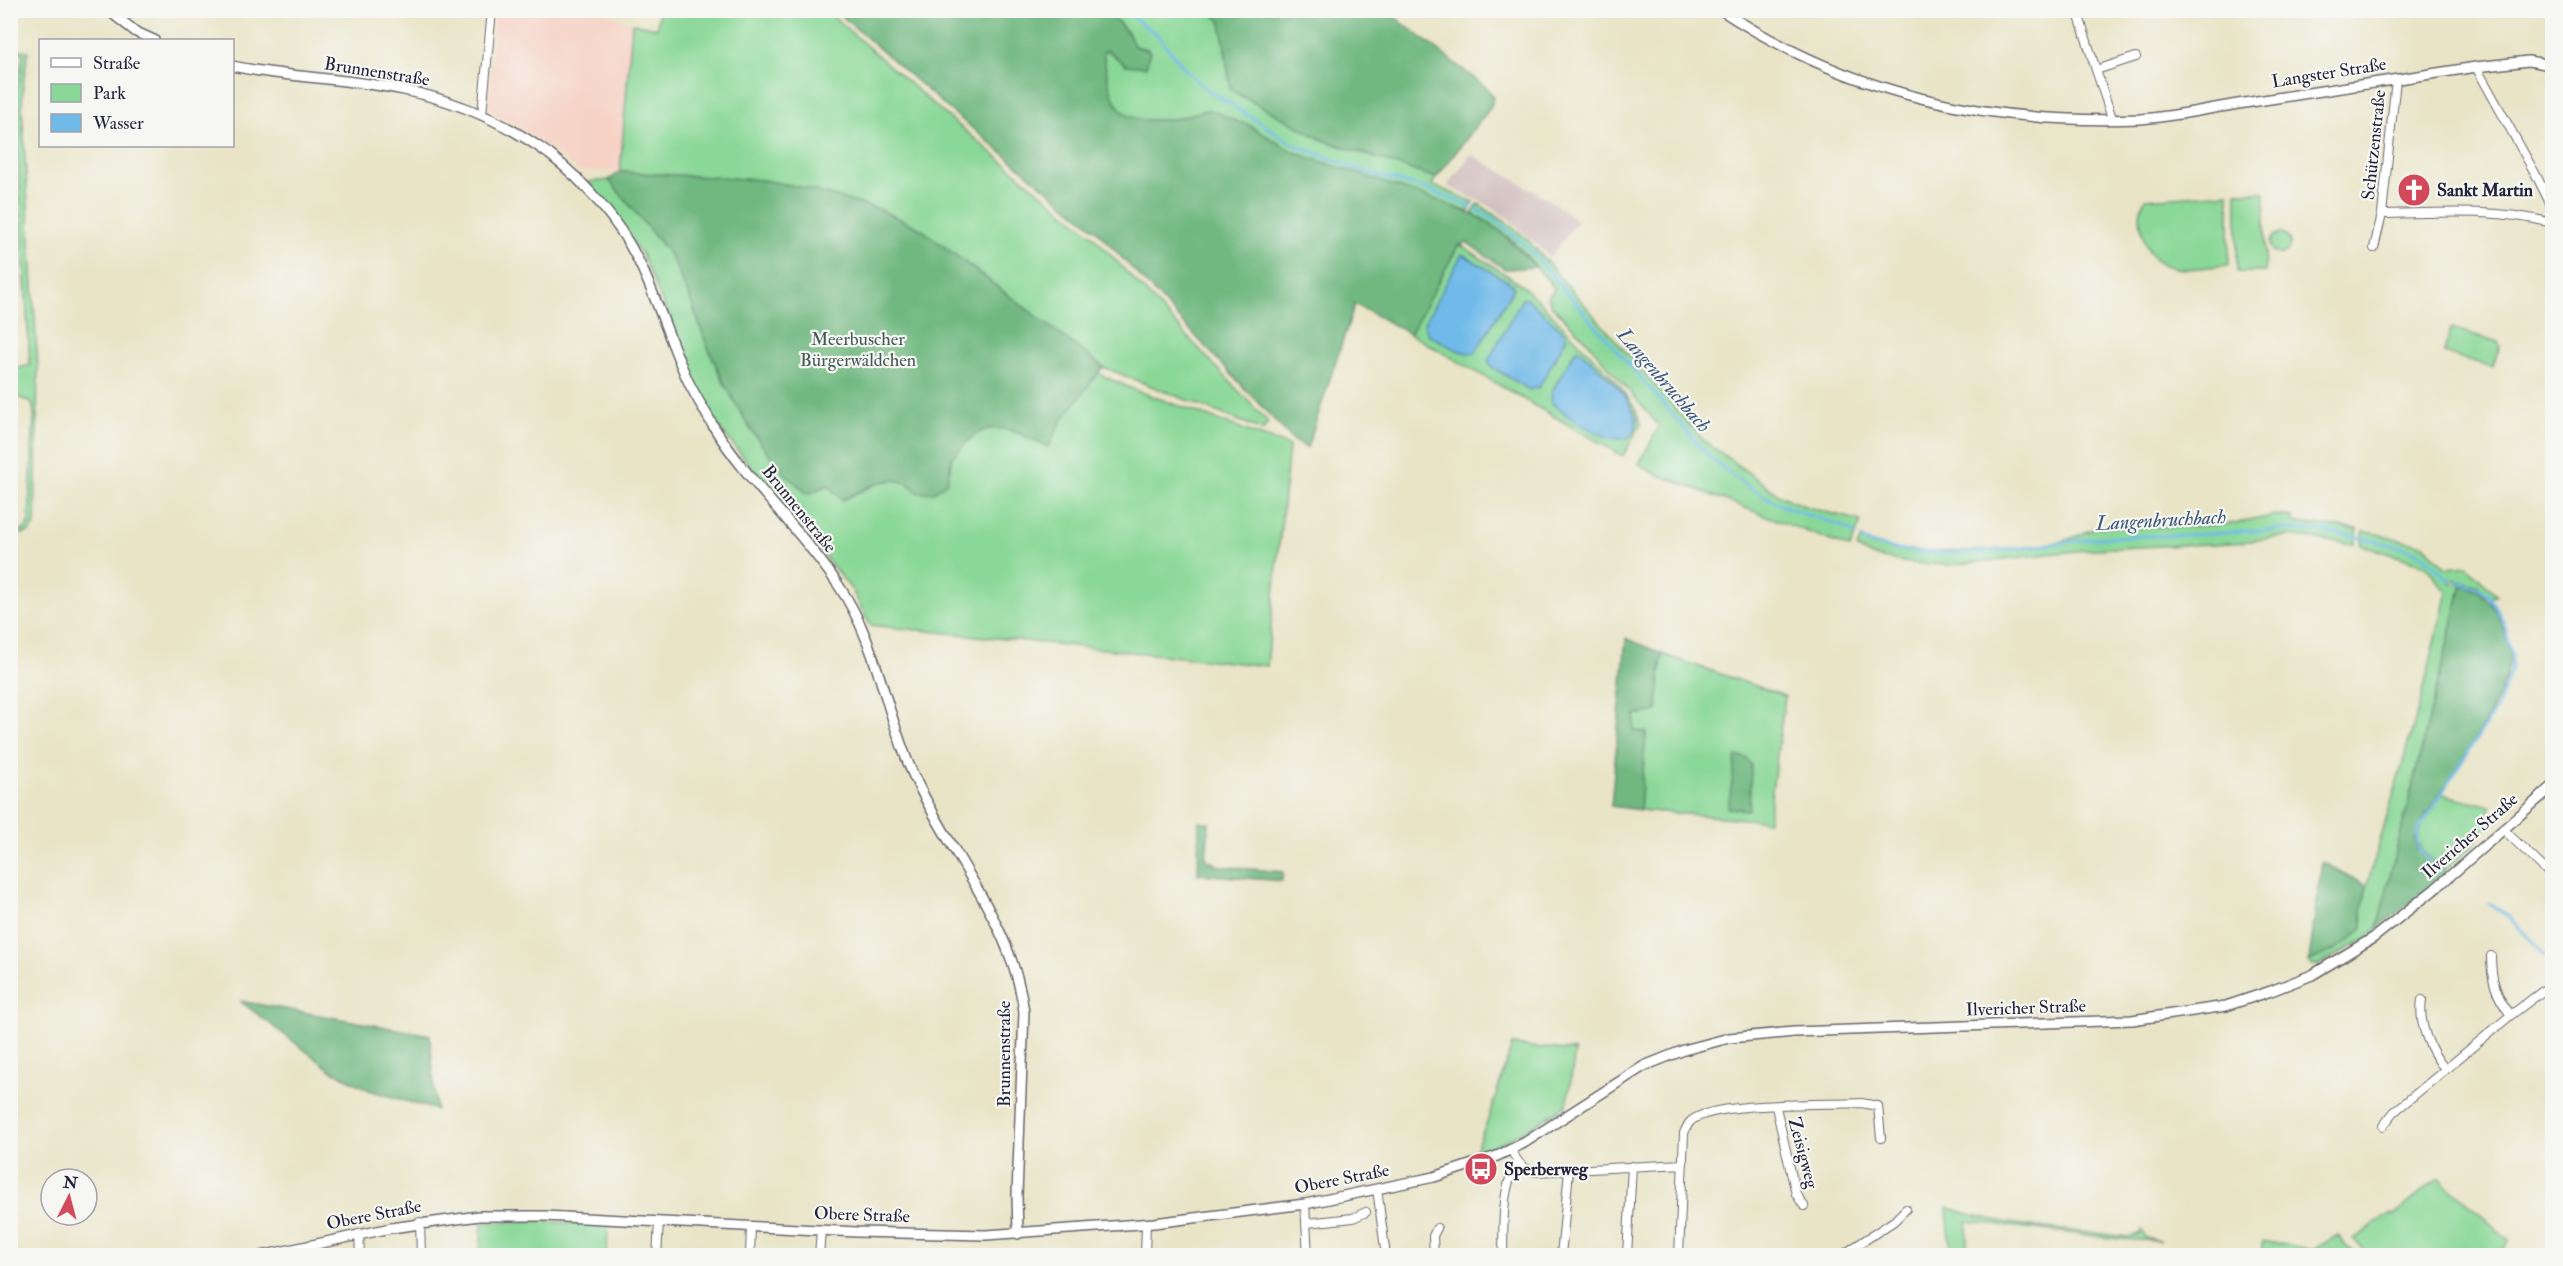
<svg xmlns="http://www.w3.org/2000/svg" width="2563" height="1266" viewBox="0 0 2563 1266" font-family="'IM FELL Double Pica',serif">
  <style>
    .built { fill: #f6d2c5 }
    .industrial { fill: #d1bfbf }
    .green { fill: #8ad897; stroke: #567d69; stroke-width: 1.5 }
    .forest { fill: #6fb880; stroke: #486d5e; stroke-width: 1.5 }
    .water { fill: #70bae9; stroke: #496e92; stroke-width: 1.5 }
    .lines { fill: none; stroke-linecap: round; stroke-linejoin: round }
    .stream { stroke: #70bae9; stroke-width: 3 }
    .minor-casing { stroke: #68666c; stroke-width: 10 }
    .tertiary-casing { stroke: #68666c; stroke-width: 12 }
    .minor { stroke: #fff; stroke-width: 8 }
    .tertiary { stroke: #fff; stroke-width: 9 }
    .labels { text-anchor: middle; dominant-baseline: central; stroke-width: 4.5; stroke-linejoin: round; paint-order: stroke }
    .street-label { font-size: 18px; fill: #22223b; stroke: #f6f6f2 }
    .poi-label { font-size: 18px; font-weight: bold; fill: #22223b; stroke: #f6f6f2; text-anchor: start }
    .park-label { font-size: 18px; fill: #415957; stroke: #f6f6f2 }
    .water-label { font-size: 20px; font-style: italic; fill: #3d5778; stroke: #f6f6f2 }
  </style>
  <rect width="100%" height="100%" fill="#f6f6f2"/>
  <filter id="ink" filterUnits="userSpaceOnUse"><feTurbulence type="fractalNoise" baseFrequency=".0167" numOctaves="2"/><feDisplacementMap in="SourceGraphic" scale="12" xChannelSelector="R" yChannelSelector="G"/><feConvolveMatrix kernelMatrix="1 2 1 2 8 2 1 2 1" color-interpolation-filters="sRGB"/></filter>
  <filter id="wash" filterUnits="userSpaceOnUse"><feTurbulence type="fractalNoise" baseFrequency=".008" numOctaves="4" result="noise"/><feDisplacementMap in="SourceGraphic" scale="24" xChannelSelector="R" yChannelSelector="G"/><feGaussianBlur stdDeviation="1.35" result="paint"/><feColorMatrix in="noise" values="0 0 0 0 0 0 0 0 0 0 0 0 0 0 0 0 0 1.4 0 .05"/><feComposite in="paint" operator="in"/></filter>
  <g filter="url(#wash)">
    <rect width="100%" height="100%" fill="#e9e4c6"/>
    <path class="built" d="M495,11h105l32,12 -12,149 -41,-1 -55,-41 -36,-19z"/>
    <path class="industrial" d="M1471,154l84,50 23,17 -28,36 -41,-38 -21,-14 -41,-19z"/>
    <path class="green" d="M659,11h168l113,99 151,124 177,188 -5,8 -160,-63 -182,-138 -40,-19 -80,-23 -39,-7 -142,-8 12,-149 25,5z
      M1108,11h102l11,11 10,68 92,50 113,38 -4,7 42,17 -6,10c-57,-23 -118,-35 -174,-60 -16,-7 -32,-19 -47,-28 -14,0 -26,-14 -39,-13 -12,0 -24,7 -36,8 -59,7 -60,-16 -69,-66l4,-3 19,15 22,-16 -14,-3 -5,-12z
      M10,48l18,3 -5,34 -1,23 16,262 -3,155 -6,7 -7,2 -1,-3 6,-4 2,-7 5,-106 -2,-11 -17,-7v-27l15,-4 -14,-241v-30l7,-39 -4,-4 -8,-1z
      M609,180l61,75 20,43 16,45 18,40 27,47 77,55 15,15 39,-19 12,-1 15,3 41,-12 1,-14c9,-6 18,-19 25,-23 23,-15 51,3 72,13l14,-27 35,-47 33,15 159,58 -22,220 -397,-41 -18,-35 -131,-160 -30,-54 -19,-52 -31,-71 -54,-71z
      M2237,192h28v80h-28z
      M2229,193v72c-36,3 -76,15 -86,-30 -3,-13 -5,-24 2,-36z
      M1478,204l29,19 19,15 177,202 78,56 26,11 54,14 -11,27 -196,-75 -15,-9 20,-38 -75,-88 -33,-33 -3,-9 7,-7c-24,-28 -48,-61 -83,-75z
      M2270 244a10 10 0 1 1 20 0a10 10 0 1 1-20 0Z
      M1461,245l59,39 19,17 77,80 19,27 6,16 -18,32 -213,-122 48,-88z
      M2451,328l47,14 2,4 -7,21 -49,-14z
      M2274,515l19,2v6l65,6 -3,15 -67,-8 -55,7 -139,6 -143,16 -43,-2 -36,-7 -15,-8 4,-10c31,22 164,12 202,3 14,-3 24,-12 39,-14 52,-1 123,3 172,-12z
      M2364,531l60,14 22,23 21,-2 30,29 -6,3 -14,-13 -27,-6v3l12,3 -85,344 -13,11 -45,25h-7l-3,-4c20,-8 40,-17 54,-34l-1,-17 5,-24 55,-190 25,-104 -22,-27 -64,-20z
      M1662,654l123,42 -17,125 -128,-11 6,-78 -12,-1 1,-17 22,-4z
      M2442,794l49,12 -3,19 -15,21 -28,24 -21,-17 -7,-13 5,-15z
      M1512,1045l63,6 -8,54c-29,19 -59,37 -93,48l15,-36z
      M2439,1178l70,62 -11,15h-127l-18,-15 38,-27 3,2z
      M1947,1207c56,21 121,22 180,30l12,-3 3,-4 4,8 14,3 -41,-2 -152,-18v25l-5,9h-32l6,-5 14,-4z
      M533,1221l75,4 -1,30h-127l2,-32z
      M2338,1235l7,10 12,10h-97l3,-14 50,9z"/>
    <path class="forest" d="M836,11h272l21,24 5,11 16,5 -4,16 -20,-2 -19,-15 -4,3c9,50 11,73 69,66 12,-1 24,-8 36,-9 13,0 25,14 39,14l46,28 144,48 41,17 20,12 38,38 -31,2 -39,-27 -8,4 -48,88 -55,-30 -48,144 -12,-6 -199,-212 -152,-125z
      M1210,11h177l101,78 5,8 -2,10 -55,71 -113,-38 -92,-50 -10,-68z
      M620,172l142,8 39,7 80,23 40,19 182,138 -41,53 -14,27c-21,-10 -49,-28 -72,-13 -7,4 -16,17 -24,23l-5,25 -13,10 -15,1c-24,-26 -50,-6 -77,7l-14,-15 -20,9 -28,-25 -29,-39 -27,-47 -18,-40 -16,-45 -20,-43 -61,-75z
      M2462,585c21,5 30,16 38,35 5,14 12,29 9,44 -7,41 -60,117 -84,152l-10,23 2,10 29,24 -69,56z
      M1626,638l36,16 -5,57 -22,4 -1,16 12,1 -6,78 -29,-4z
      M1736,756l10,2 5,7 -2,45 -21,-2z
      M1199,821l10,2 -3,36 13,7 64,6 -1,9 -84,-7z
      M2322,862l45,24 -5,24 1,17c-14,17 -34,26 -54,34z
      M240,1001l190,34 6,75 -67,-20 -38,-20z"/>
    <path class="water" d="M1462,254l49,29 3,5 -39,65c-15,2 -30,-10 -44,-17l-4,-3 -3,-9z
      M1527,298l38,35 1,6 -27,48 -10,3 -37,-23 -4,-6 34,-62z
      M1576,350h3c20,19 48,40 57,68 1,5 1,9 -2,13 -11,25 -70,-16 -83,-29l1,-11z"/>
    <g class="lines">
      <path class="stream" d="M1122,10l36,25 25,32 19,19 93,59 73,28 59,16 44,18
        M1476,209l26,16 27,24 174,201c25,25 55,45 88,59 22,9 44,11 64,25
        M1861,540c76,27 162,6 239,-2 29,-3 58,-1 87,-3 51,-2 103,-10 154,-1 16,2 73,15 84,23 10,8 14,18 27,23
        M2440,868c-16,-12 -28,-17 -21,-39l78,-122 15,-39v-13l-8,-32 -14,-26 -10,-8 -21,-7
        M2489,903l20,14 43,45"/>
    </g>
  </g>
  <g filter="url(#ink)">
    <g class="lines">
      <defs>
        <path id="minor" d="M2077,10l19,60
          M2476,67l60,108 14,28 2,12
          M482,114l10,-104
          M2112,118l-16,-48 40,-13
          M2382,214c59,-1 113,-6 170,9
          M2374,248l8,-34 14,-135
          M2503,829l49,47
          M2491,956c0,23 5,41 20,59
          M2422,1000c-4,24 8,51 23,69
          M1776,1107l20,87 8,12
          M2383,1126l11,-14 117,-97 41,-31
          M1511,1149c6,13 10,19 24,23l148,-8
          M1377,1189l9,67
          M1305,1204l3,52
          M420,1222l1,34
          M1307,1223l46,-5 13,-6
          M359,1234l1,22
          M657,1256l2,-34
          M750,1256l1,-30
          M819,1256l2,-26
          M1145,1256l1,-33
          M1434,1256l-1,-20 4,-8
          M1503,1256c1,-24 -3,-77 17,-92
          M1561,1256l8,-86
          M1627,1256l5,-90
          M1679,1256l5,-123c2,-4 4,-10 7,-12 23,-20 136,-16 170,-18l17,3 3,32
          M1841,1256l53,-35 12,-12"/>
        <path id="tertiary" d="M108,10l28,22 18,8
          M1721,10c128,84 267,115 419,109 32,-2 66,-10 98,-15 80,-12 159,-25 238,-37l52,-6 24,4
          M232,66c57,12 116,12 172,24 53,11 101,32 145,64 36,28 69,66 89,106 20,40 32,83 51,123 7,14 16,28 23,41 36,59 89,105 127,162 38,56 46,125 73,186 35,78 102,153 112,240l-7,183 1,39
          M261,1256l130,-28 88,-12h65l313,16 129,3 168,-12 151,-19 129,-27 63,-21 27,-13 120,-77 40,-16 45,-12 65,-6 338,-12 94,-14 45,-15 41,-16 61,-37 62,-49 117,-102"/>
      </defs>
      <use href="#minor" class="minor-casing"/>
      <use href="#tertiary" class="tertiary-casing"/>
      <use href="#minor" class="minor"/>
      <use href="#tertiary" class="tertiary"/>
    </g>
  </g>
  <defs>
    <symbol id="church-disc" viewBox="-11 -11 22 22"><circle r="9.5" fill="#d1495b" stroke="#f6f6f2"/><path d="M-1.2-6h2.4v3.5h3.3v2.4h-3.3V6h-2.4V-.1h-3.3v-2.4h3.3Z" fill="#fff"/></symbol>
    <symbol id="bus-disc" viewBox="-11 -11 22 22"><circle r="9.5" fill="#d1495b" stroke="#f6f6f2"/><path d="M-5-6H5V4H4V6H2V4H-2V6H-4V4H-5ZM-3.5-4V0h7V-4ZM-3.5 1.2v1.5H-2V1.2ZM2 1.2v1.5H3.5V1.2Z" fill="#fff"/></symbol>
  </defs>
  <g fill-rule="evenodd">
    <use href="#church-disc" x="2395" y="171" width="38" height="38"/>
    <use href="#bus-disc" x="1462" y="1150" width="38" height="38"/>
  </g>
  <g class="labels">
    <g class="street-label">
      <text transform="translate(377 72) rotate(9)">Brunnenstraße</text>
      <text transform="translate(2329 73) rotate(-9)">Langster Straße</text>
      <text transform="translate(2374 145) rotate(-84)">Schützenstraße</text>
      <text transform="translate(799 509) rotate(51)">Brunnenstraße</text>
      <text transform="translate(2470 836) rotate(-41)">Ilvericher Straße</text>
      <text transform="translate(2026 1008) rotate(-2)">Ilvericher Straße</text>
      <text transform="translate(1004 1054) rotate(-90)">Brunnenstraße</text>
      <text transform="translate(1803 1153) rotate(75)">Zeisigweg</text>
      <text transform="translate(1342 1179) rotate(-11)">Obere Straße</text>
      <text transform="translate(374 1215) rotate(-11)">Obere Straße</text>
      <text transform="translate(862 1215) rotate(2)">Obere Straße</text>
    </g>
    <g class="poi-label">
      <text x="2437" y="190">Sankt Martin</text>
      <text x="1504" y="1169">Sperberweg</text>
    </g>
    <g class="park-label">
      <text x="858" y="339">Meerbuscher<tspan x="858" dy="21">Bürgerwäldchen</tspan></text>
    </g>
    <g class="water-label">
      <text transform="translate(1664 380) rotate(49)">Langenbruchbach</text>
      <text transform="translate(2161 520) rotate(-3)">Langenbruchbach</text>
    </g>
  </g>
  <rect width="2563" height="1266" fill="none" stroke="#f6f6f2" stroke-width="36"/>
  <rect x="39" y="39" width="195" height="108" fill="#f6f6f2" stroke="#a1a1a9" stroke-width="1.5"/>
  <rect x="51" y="58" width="30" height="9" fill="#ffffff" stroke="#a1a1a9" stroke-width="1.5"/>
  <text x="93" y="69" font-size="18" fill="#22223b">Straße</text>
  <rect x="51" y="84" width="30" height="18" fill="#8ad897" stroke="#a1a1a9" stroke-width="1.5"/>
  <text x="93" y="99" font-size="18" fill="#22223b">Park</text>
  <rect x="51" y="114" width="30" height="18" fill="#70bae9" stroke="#a1a1a9" stroke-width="1.5"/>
  <text x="93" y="129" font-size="18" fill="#22223b">Wasser</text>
  <g transform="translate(69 1197) rotate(6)"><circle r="28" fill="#f6f6f2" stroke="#a1a1a9" stroke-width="1.5"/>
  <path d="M0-4.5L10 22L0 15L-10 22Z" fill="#d1495b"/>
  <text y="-9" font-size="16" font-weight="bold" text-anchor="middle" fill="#22223b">N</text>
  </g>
</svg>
